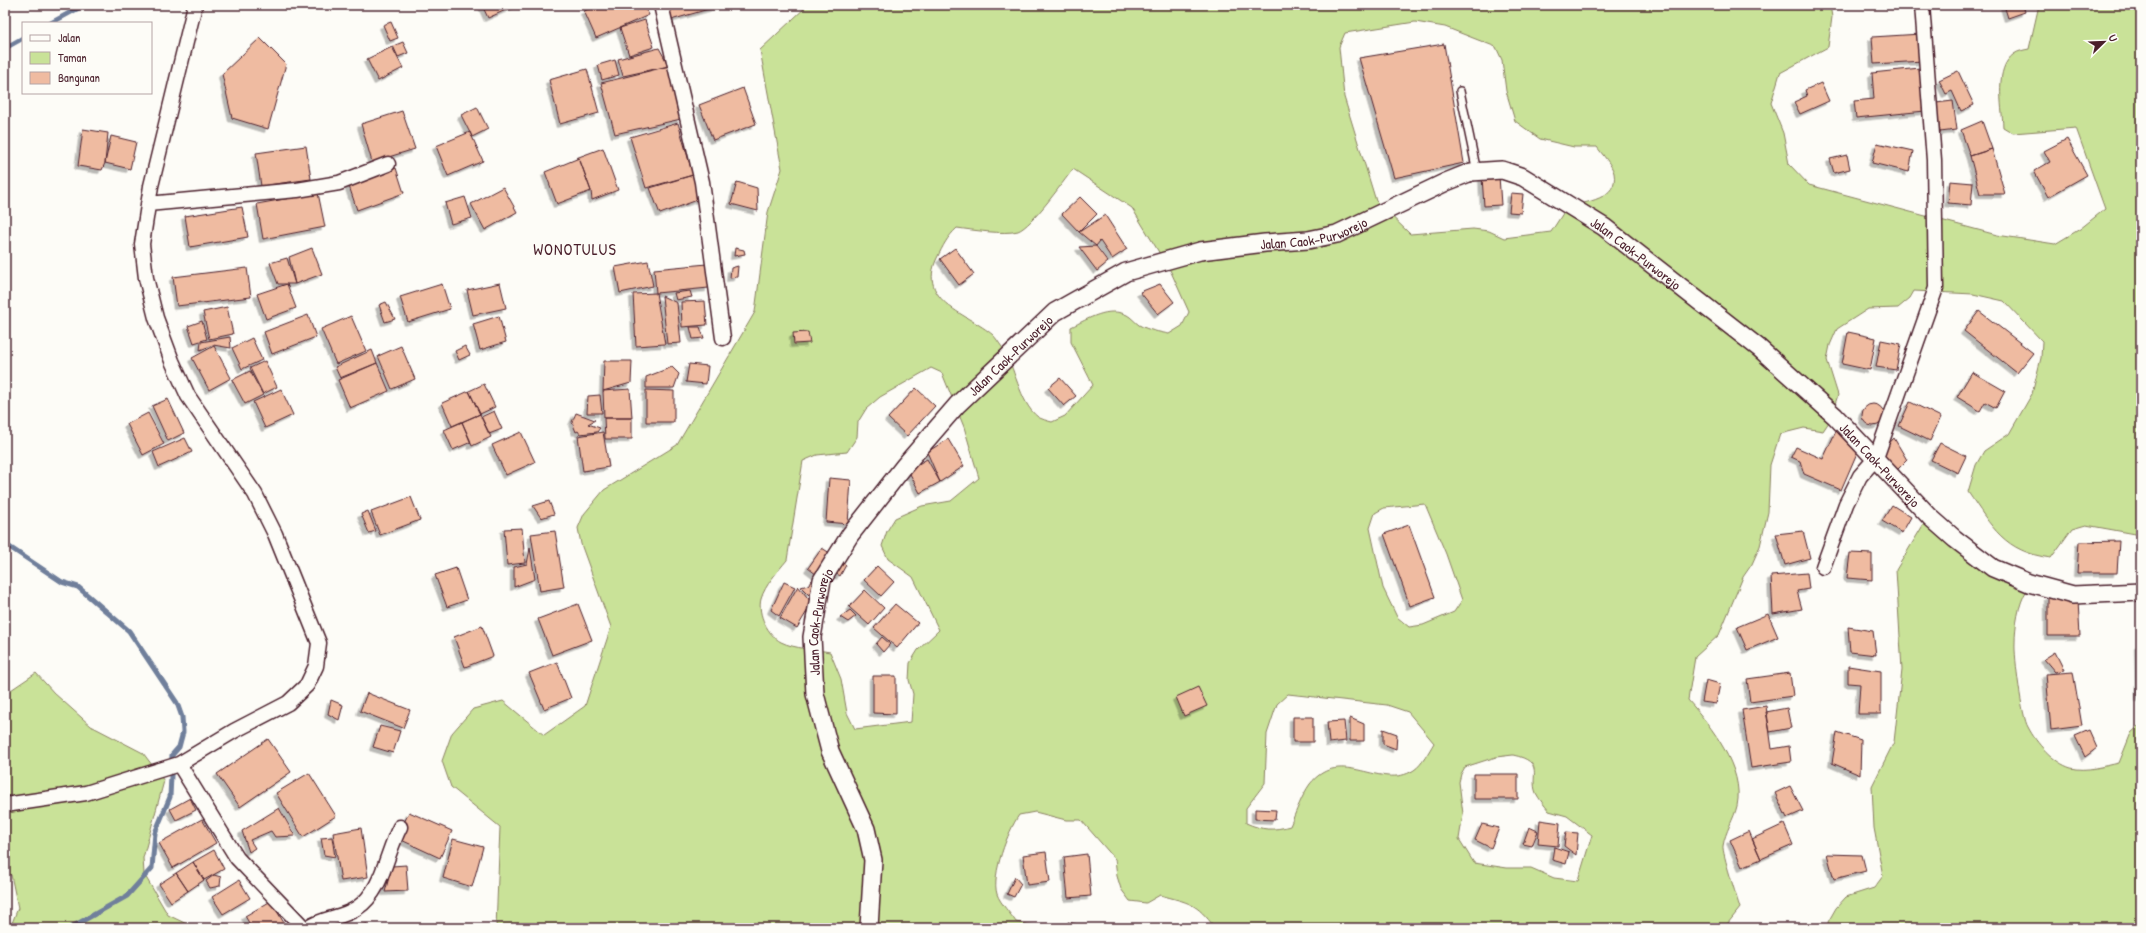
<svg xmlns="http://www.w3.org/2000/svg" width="2146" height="933" viewBox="0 0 2146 933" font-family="'Patrick Hand',sans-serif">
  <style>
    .green { fill: #c9e298; stroke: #8a8062; fill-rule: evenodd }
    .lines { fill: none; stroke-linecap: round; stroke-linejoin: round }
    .stream { stroke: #707f9b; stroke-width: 5 }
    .building { fill: #efbba1; stroke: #4a1f2b; filter: url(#shadow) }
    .service-casing { stroke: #4a1f2b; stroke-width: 10 }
    .minor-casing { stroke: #4a1f2b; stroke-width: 17 }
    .tertiary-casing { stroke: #4a1f2b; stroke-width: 20 }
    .service { stroke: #fdfcf7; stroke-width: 7 }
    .minor { stroke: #fdfcf7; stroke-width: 14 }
    .tertiary { stroke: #fdfcf7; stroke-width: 17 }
    .labels { text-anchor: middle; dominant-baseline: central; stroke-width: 3; stroke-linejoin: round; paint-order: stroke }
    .street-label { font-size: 14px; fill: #4a1f2b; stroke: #fdfcf7 }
    .quarter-label { font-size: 16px; letter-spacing: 1px; fill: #4a1f2b; stroke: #fdfcf7 }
  </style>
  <defs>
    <filter id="shadow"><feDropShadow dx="-3.5" dy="3.5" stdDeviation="0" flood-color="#0004"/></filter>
  </defs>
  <rect width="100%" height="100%" fill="#fdfcf7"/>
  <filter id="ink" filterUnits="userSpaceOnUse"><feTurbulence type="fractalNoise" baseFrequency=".025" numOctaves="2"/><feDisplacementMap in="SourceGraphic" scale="8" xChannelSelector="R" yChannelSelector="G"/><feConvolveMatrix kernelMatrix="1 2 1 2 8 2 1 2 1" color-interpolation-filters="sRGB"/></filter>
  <g filter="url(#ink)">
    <path class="green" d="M808,5h1022l2,12 -4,30 -48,26 -9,30 12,30 6,31 20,21 188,50 58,9 25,-15 25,-20 -29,-81 -63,5 -10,-6c-1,-22 -9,-59 11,-73 4,-3 10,-4 15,-5l10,-44h102v530l-55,-10 -14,4 -21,29c-47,-6 -59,-31 -83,-66l8,-27 8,-14 25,-17 23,-40 9,-36 1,-17 -38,-40 -31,-7 -59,-3 -4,7 -12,10 -30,1 -31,20 -7,16 -3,15 11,35 -9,27 -6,9 -19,-3 -24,6 -10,31 -2,47 -8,34 -8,18 -9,13 -24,58 -24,22 -7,43c23,26 57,69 49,106 -3,13 -12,26 -14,40 -1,7 14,52 17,62l-16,20h-509c-19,-26 -26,-25 -55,-33l-14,8 -16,-2 -9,-12 -4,-13 -2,-17 -34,-39h-15l-31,-8 -16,3c-11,16 -28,60 -22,79 3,9 14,20 19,28l30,6h-550l4,-101 -49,-40 -9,-26 10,-28 21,-24 30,-8 41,34 41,-29 26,-79 -30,-83 -3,-16 6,-14 20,-24 73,-45 78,-133 13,-100 14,-43 -22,-119zM1415,22l30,5 51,20 6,13 4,31 9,30 25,18 34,8h23c5,7 15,18 17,26 5,26 -28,29 -47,34l-16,25 -47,6 -15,-7 -16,-2 -63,5 -34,-33 -32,-104 -5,-50 6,-14zM1073,169l59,39 39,64 18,40 -7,14 -13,8c-10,-2 -21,-4 -30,-9 -4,-3 -8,-8 -12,-10 -19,-9 -39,4 -56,12v15l22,43 -28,31 -13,6c-4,-1 -11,-3 -14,-5 -19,-14 -23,-52 -36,-70 -3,-4 -6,-9 -9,-12 -24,-21 -77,-33 -56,-77 6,-12 10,-21 20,-30 15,2 47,7 61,3 14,-5 45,-49 55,-62zM931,368l11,5 22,54 15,51 -28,23 -29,5 -27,12 -8,13 -5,15 6,13 25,18 26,53 -21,20 -8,13 -1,17 4,14 -2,28 -56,7 -8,-16 -6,-34 -11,-27c-16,-3 -35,-3 -49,-10 -13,-7 -24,-28 -20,-43 4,-14 17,-28 26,-39l16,-99 14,-6 30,-3 10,-15 1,-15 8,-13 14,-12zM1425,504l21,50 16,46 -8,12 -31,13 -14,2 -12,-10 -14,-29 -13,-60 5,-15 9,-5zM1288,694l99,11 21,7 26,31c-5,8 -12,22 -20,27 -33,22 -73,-25 -104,14 -8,11 -14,28 -20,42 -17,5 -28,4 -44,-3v-15l19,-25 2,-49 10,-30zM1513,755c33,7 16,21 23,38 3,6 9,13 13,18l18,5 25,19 -14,46 -24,-3 -23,-10h-24l-33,-5 -15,-24 4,-25 -4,-32 2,-8 4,-7 31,-10z
      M1925,522l102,68c-9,14 -12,37 -12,53 -1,13 7,75 13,84 8,16 26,36 43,41 16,4 33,-2 48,-5l12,-30 10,-9v204h-312l-1,-6 8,-14 10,-11 28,-9 9,-12 -9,-48 -2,-42 22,-44 8,-72 -6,-100z
      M36,673l18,20 37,33 52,27 21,28 -21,77 1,16 24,41 27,13h-185l8,-20 -7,-33 -6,-2v-179z"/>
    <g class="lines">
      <path class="stream" d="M51,23l33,-18
        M5,48l18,-10
        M5,544l57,38 16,5 51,44 48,72 5,14 1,15 -4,15 -7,8 -2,42 -15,36 -3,35 -25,28 -57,32"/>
    </g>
    <path class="building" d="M482,5h35l-29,13z
      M598,5h46l5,10 -53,23 -12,-27z
      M667,5h52v1l-48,14z
      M2004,5h19l2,7 -17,6z
      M645,20l9,27 -25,8 -9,-27z
      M391,22l7,16 -8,3 -7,-16z
      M1921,34l2,27 -49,3 -2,-27z
      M260,38l26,26 -18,65 -36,-11 -10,-44z
      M403,42l5,11 -10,4 -5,-11z
      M1444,44l20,119 -70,15 -35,-120z
      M392,47l11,21 -25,13 -11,-22z
      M659,48l10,18 -46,10 -5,-17z
      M615,60l4,15 -17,5 -4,-15z
      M669,66l12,53 -66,15 -14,-51z
      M1920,68l5,43 -69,7 -2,-17 20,-2 -2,-26z
      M587,69l12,44 -39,11 -11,-44z
      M1958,71l16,34 -13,6 -9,-20 -6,3 -7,-14z
      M1821,83l8,18 -29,13 -6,-12 13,-6 -2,-6z
      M743,88l13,36 -43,16 -14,-35z
      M1953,101l4,29 -17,2 -4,-29z
      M477,107l11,22 -16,8 -11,-22z
      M402,111l13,38 -43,13 -11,-38z
      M1982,121l10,28 -22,7 -9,-26z
      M678,123l15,52 -47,13 -16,-51z
      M83,129l25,4 -3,30 -3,7 -24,-4z
      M470,132l13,29 -35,15 -12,-30z
      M111,136l25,6 -6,27 -25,-6z
      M2067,139l20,36 -39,22 -14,-26 16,-9 -6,-11z
      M1877,143l36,8 -4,21 -37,-9z
      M306,146l5,33 -50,7 -5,-33z
      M603,148l15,42 -26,10 -1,-9 -12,-33h-3z
      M1992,149l13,45h-25l-10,-38z
      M1847,155l3,14 -16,4 -4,-14z
      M579,158l12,33 -34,13 -12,-32z
      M396,168l8,25 -47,17 -8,-24z
      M693,175l7,24 -40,15 -10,-26z
      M1499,176l2,29 -17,1 -2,-29z
      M1950,181l23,2 -2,22 -23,-2z
      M737,182l20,6 1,23 -27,-7z
      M503,187l14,25 -32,18 -14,-26z
      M318,193l7,34 -62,12 -6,-35z
      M1511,193l12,1 -2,19 -12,-1z
      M465,197l7,21 -21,6 -6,-21z
      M1080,197l17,17 -18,18 -17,-18z
      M242,207l6,30 -58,10 -5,-31z
      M1105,215l22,34 -15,10 -12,-18 -4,5 -17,-14z
      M1096,246l12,16 -11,9 -18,-24z
      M312,248l10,26 -27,10 -6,-27z
      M735,248l9,2 1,4 -11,2z
      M955,248l19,26 -15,11 -19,-26z
      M287,258l8,26h-17l-8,-21z
      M648,261l5,25 -33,7 -5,-26z
      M707,264l2,24 -53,5 -2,-24z
      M738,266l-1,11 -7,1 1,-10z
      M247,268l4,29 -74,9 -4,-29z
      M500,283l6,25 -33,7 -6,-25z
      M287,284l9,24 -30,11 -9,-25z
      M442,284l8,25 -42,13 -8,-25z
      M1160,284l14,18 -16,12 -18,-22z
      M690,291l2,6 -16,3 -2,-7z
      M656,293l9,51 -29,2 -3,-52z
      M662,296l15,7 4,40 -14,1z
      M705,301l2,24 -25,2 -1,-25z
      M386,302l9,17 -10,3 -6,-17z
      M227,307l6,27 -24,5 -6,-27z
      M1979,311l54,42 -16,20 -53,-42z
      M308,315l8,22 -44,17 -8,-22z
      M351,316l15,35 -30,13 -15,-35z
      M499,316l7,26 -26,8 -7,-26z
      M202,321l5,18 -13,4 -6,-17z
      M690,327h10l4,11 -11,1z
      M808,332l2,11 -16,1 -1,-11z
      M1848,332l28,6 -6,32 -28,-6z
      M230,337l1,11 -18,-3 -13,5 1,-8z
      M252,338l10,22 -20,9 -10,-21z
      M1881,340l20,4 -5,26 -20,-3z
      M214,346l17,32 -22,12 -17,-32z
      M401,346l14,33 -23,10 -14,-33z
      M465,346l5,9 -11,5 -4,-9z
      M372,350l5,13 -37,15 -5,-11z
      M265,361l12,26 -14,7 -13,-26z
      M604,361h28l-1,22 -28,8z
      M377,363l12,28 -39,17 -12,-28z
      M689,364l19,2 -2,18 -20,-2z
      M672,367l7,7 -5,14h-28v-11z
      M250,371l13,24 -18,9 -13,-24z
      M1972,372l33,19 -9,17 -11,-6 -5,9 -23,-14z
      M1060,378l16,18 -12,10 -16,-18z
      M484,384l11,23 -15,7 -11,-23z
      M916,388l19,18 -28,30 -19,-18z
      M281,389l12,26 -28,13 -12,-26z
      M630,389l2,29h-28l-1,-27z
      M646,390l28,1v31h-28z
      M469,391l11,23 -28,12 -10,-23z
      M600,395l2,18h-15l1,-17z
      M168,399l16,34 -16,8 -16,-35z
      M1910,402l31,15 -11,24 -31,-15z
      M1862 415a11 11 0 1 1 22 0a11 11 0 1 1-22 0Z
      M494,411l8,18 -13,5 -8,-17z
      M148,413l16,31 -21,11 -16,-31z
      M576,413l19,7 -7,4 12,4 -3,4 -17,2 -2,-3 -2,1 -4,-10z
      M480,414l11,23 -19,9 -10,-24z
      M604,418h28v21h-27z
      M462,422l9,20 -18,8 -9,-20z
      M1836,431l21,22 -16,37 -37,-16 -4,-13 -9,-4 5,-10 27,12z
      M521,432l14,30 -29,13 -14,-30z
      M603,432l6,35 -26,4 -5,-35z
      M185,438l7,14 -33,15 -6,-15z
      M1894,438l13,22 -13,13 -12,-22z
      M948,439l16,27 -24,16 -13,-30z
      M1940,443l26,13 -8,17 -27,-13z
      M927,459l13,23 -20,11 -12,-23z
      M829,478l22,2 -3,44 -22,-2z
      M411,497l9,23 -40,15 -9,-23z
      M549,501l5,13 -13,4 -8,-12z
      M1892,505l19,12 -9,16 -20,-12z
      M368,511l8,20 -7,2 -8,-19z
      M1409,525l26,72 -25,9 -26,-72z
      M522,528l3,35 -18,2 -3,-36z
      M555,531l9,56 -24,4 -9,-57z
      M1803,531l7,27 -25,7 -9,-31z
      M2119,541l-2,32h-40l2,-31z
      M530,548l5,31 -21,8v-20l13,-3z
      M822,548l14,9 -15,21 -13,-10z
      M1850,553l22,1v26l-25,-2z
      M839,559l7,6 -6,11 -9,-6z
      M877,566l17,16 -13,14 -17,-16z
      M456,568l11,32 -20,7 -12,-32z
      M1807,573l2,16 -12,2 5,18 -29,5 -2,-38z
      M813,579l7,3 -4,10 -4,-3 -3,6 -8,-8 7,-2z
      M784,582l11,5 -16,29 -8,-6z
      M798,586l14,17 -15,25 -17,-10z
      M865,590l19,18 -15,17 -20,-18z
      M2048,596l30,5 2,35h-32z
      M578,604l14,36 -40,15 -14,-36z
      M895,604l23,19 -21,25 -23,-20z
      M850,610l6,6 -8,6 -8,-5z
      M1768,614l10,23 -31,13 -10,-23z
      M482,626l11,30 -28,11 -11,-30z
      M1848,627l25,4 3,24 -26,-3z
      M882,637l8,7 -7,8 -7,-8z
      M2138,644h3v54h-2z
      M2055,652l9,18 -9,2 -11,-13z
      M557,662l14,36 -27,11 -15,-36z
      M1848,666l33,5v43h-23l2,-30 -12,-1z
      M2073,672l9,54 -31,4 -5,-56z
      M1790,673l3,23 -43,6 -3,-23z
      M873,676h23v38l-23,-1z
      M1706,680l14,4 -4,20 -14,-2z
      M1198,687l9,19 -23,10 -8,-19z
      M367,693l43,17 -7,18 -43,-17z
      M331,700l12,5 -4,15 -11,-6z
      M1766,706l6,43 17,-3 2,16 -40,6 -9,-58z
      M1787,708l4,20 -21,4 -4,-20z
      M1293,717h20v25h-20z
      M1350,718l14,6v17h-14z
      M1344,721l2,20 -17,2 -2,-21z
      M380,726l20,5 -7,22 -20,-6z
      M1383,729l14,5 -1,15 -13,-5z
      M2089,730l8,18 -12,9 -10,-21z
      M1837,732l24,8 -1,35 -28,-12z
      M268,739l23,33 -51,35 -23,-33z
      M309,773l27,43 -33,21 -27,-44z
      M1474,774h44v25h-44z
      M1790,786l13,25 -16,7 -12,-25z
      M190,798l6,12 -20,10 -6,-11z
      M279,808l16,28 -20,1 -4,-6 -21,9 5,8 -6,4 -7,-21z
      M1255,809l21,1 -1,10 -20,-1z
      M409,812l43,19 -12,27 -43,-20z
      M202,819l14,24 -43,25 -14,-25z
      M1540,820l20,3 -2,23 -20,-2z
      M1482,824l17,4 -8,20 -16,-8z
      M1784,824l9,21 -32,14 -9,-20z
      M1529,827l9,4 -6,15 -9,-2z
      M361,828l7,49 -27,4 -8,-48z
      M1749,831l12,28 -19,8 -12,-27z
      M1566,832l12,1 -2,22 -12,-9z
      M332,837l3,20 -11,-2 -3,-17z
      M453,839l30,8 -11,40 -29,-9z
      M1554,847l15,5 -3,12 -14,-4z
      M214,850l10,19 -20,11 -11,-18z
      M1046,852l4,30 -23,3 -4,-30z
      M1087,854l4,42 -23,2 -4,-41z
      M1827,854l35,1 4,16 -32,8z
      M193,862l11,18 -16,11 -12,-18z
      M406,865l2,26 -23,1 7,-26z
      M176,873l12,18 -17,11 -12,-18z
      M214,875l7,2 -1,9 -10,2 -4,-7z
      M1015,877l6,7 -7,13 -7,-3z
      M239,880l11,18 -27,16 -11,-17z
      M271,901l16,27h-35l-7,-12z
      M1068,922l20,6h-19z
      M367,924l1,4h-23z
      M1807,924v4h-21z"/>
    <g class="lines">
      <defs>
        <path id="service" d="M1460,91l17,81"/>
        <path id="minor" d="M661,5l41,177 21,156
          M148,204l149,-14 42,-7 49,-19
          M1823,567l23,-63 14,-28 16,-18 60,-170 -2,-128 -12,-155
          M179,764l58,94 67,70
          M5,805l81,-12 93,-29 55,-33 54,-28 19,-18 9,-19 3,-23 -44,-109 -20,-40 -67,-98 -16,-35 -16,-43 -10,-40 -4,-34 9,-58 44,-181
          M308,928c14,-10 35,-10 49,-20 26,-17 29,-55 43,-81"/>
        <g id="tertiary">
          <path id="s1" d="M869,928l4,-68 -7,-31 -36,-78 -15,-57 -3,-57 10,-57 28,-45 55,-70 52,-60 98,-93 71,-40 74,-21 65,-8 43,-3 29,-6 109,-52 25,-10 31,-2 21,7 81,50 155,121 76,68 95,101 25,22 38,29 36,15 44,12 68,-3"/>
        </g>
      </defs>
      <use href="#service" class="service-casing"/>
      <use href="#minor" class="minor-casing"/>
      <use href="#tertiary" class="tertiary-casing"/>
      <use href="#service" class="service"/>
      <use href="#minor" class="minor"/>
      <use href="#tertiary" class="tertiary"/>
    </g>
  </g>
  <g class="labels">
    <g class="street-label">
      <text stroke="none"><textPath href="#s1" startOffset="990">Jalan Caok-Purworejo</textPath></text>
      <text stroke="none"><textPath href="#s1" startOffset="1350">Jalan Caok-Purworejo</textPath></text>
      <text stroke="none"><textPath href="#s1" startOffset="654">Jalan Caok-Purworejo</textPath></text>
      <text stroke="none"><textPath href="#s1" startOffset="1674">Jalan Caok-Purworejo</textPath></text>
      <text stroke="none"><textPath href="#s1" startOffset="318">Jalan Caok-Purworejo</textPath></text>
    </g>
    <g class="quarter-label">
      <text x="575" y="249">WONOTULUS</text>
    </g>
  </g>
  <rect width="2146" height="933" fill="none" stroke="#fdfcf7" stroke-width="20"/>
  <rect x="10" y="10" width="2126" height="913" fill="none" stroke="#4a1f2b" stroke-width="1.5" filter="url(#ink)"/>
  <rect x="22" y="22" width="130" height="72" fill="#fdfcf7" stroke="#b5a4a5"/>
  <rect x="30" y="35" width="20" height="6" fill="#fdfcf7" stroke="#b5a4a5"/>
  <text x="58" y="42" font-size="12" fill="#4a1f2b">Jalan</text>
  <rect x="30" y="52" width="20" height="12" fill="#c9e298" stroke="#b5a4a5"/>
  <text x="58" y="62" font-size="12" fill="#4a1f2b">Taman</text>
  <rect x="30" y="72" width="20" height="12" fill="#efbba1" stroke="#b5a4a5"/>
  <text x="58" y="82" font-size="12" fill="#4a1f2b">Bangunan</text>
  <g transform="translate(2104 42) rotate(67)" stroke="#fdfcf7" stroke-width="3" paint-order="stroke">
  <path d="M0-3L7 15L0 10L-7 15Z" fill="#4a1f2b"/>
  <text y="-6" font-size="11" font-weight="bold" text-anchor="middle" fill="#4a1f2b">U</text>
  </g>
</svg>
